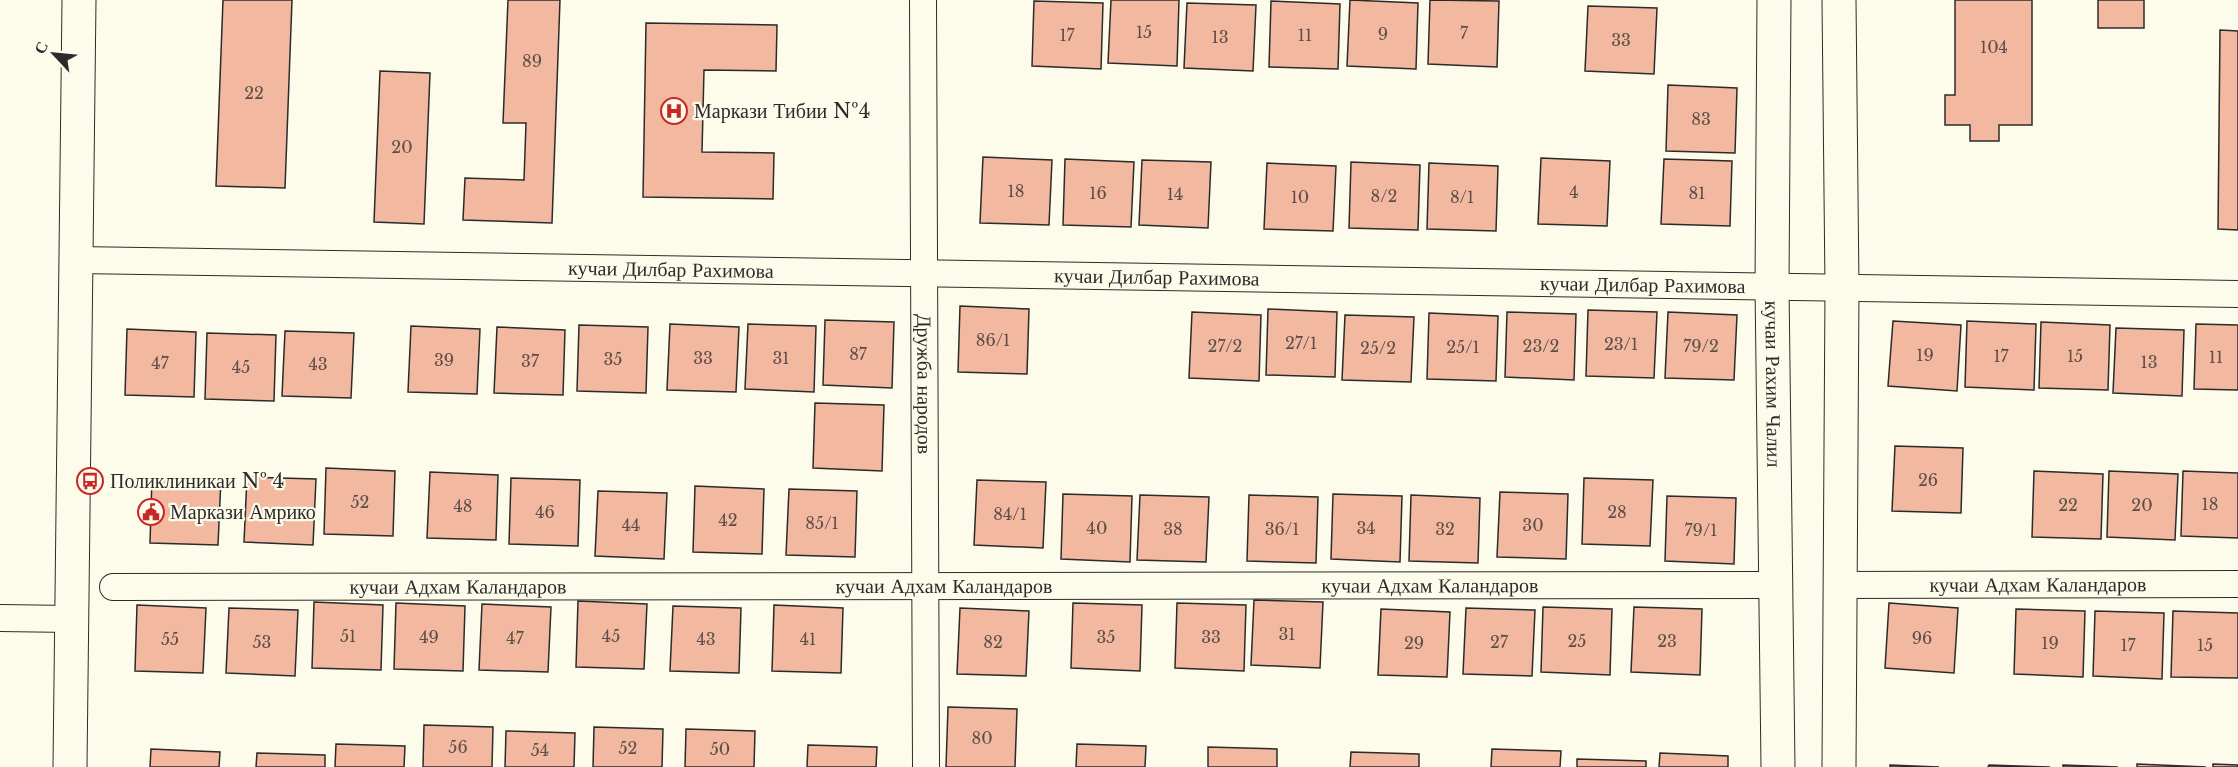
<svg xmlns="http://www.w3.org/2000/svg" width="2238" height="767" viewBox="0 0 2238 767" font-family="'Libre Baskerville',serif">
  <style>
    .building { fill: #f2b8a0; stroke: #2b2b2b; stroke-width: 1.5 }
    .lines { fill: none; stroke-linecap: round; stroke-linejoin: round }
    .minor-casing { stroke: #2b2b2b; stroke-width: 28 }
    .secondary-casing { stroke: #2b2b2b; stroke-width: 35 }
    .minor { stroke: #fdfbea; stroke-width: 26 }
    .secondary { stroke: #fdfbea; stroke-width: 33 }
    .labels { text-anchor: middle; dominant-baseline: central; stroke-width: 4.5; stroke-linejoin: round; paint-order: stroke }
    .number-label { font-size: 16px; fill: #5d4e48 }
    .poi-label { font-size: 20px; fill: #2b2b2b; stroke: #fdfbea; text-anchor: start }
    .street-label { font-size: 20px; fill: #2b2b2b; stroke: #fdfbea }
  </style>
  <rect width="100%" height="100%" fill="#fdfbea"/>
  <path class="building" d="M223,0h69l-7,188 -69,-2z
    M508,0h52l-8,223 -89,-3 2,-42 59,2 2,-57h-23z
    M1111,0h68l-2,66 -69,-3z
    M1350,0l68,3 -2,66 -69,-3z
    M1430,0l69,1 -2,66 -69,-3z
    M1955,0h77v125h-33v16h-29v-16h-25v-30h10z
    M2098,0h46v28h-46z
    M1034,1l69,2 -2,66 -69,-3z
    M1271,1l69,3 -2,65 -69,-2z
    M1187,3l69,2 -3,66 -69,-3z
    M1588,6l69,2 -3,66 -69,-3z
    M646,23l131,2 -1,46 -72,-1 -2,82 72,1 -1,46 -130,-2z
    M2220,30l18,1v199l-20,-1z
    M380,71l50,2 -6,151 -50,-2z
    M1668,85l69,3 -2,65 -69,-2z
    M983,157l69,3 -3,65 -69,-2z
    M1541,158l69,3 -3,65 -69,-2z
    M1065,159l69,3 -3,65 -68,-2z
    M1664,159l68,2 -2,65 -69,-2z
    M1142,160l69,2 -3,66 -69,-3z
    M1351,162l69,3 -2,65 -69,-2z
    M1267,163l69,3 -3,65 -69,-2z
    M1429,163l69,3 -2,65 -69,-2z
    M960,306l69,3 -2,65 -69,-2z
    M1268,309l69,3 -2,65 -69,-2z
    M1588,310l69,2 -3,66 -68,-2z
    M1192,312l69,3 -2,66 -70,-3z
    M1507,312l69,2 -2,66 -69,-3z
    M1668,312l69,3 -3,65 -69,-2z
    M1429,313l69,3 -2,65 -69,-2z
    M1345,315l69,2 -3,65 -69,-2z
    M825,320l69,2 -2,66 -69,-3z
    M1893,321l68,4 -4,66 -69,-5z
    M1967,321l69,3 -2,66 -69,-3z
    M2041,322l69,3 -2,65 -69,-2z
    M670,324l69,3 -3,65 -69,-2z
    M748,324l68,2 -2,66 -69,-3z
    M2196,324l42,1v65l-44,-1z
    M579,325l69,2 -2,66 -69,-2z
    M411,326l69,3 -3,65 -69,-2z
    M497,327l68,3 -2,65 -69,-2z
    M2116,328l68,2 -2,66 -69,-3z
    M127,329l69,3 -2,65 -69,-2z
    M285,331l69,2 -3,65 -69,-2z
    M207,333l69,2 -2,66 -69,-2z
    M815,403l69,2 -2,66 -69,-3z
    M1895,446l68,2 -2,65 -69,-2z
    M326,468l69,3 -2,65 -69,-2z
    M2034,471l69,3 -2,65 -69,-2z
    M2109,471l69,3 -3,66 -68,-3z
    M2183,471l55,2v65l-57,-2z
    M430,472l68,3 -2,65 -69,-2z
    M152,477l69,2 -3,66 -68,-2z
    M247,477l69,2 -3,66 -69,-3z
    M511,478l69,2 -2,66 -69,-2z
    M1584,478l69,2 -3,66 -68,-2z
    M977,480l69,2 -3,66 -69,-3z
    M695,486l69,3 -2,65 -69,-2z
    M789,489l68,2 -2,66 -69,-2z
    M598,491l69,2 -3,66 -69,-3z
    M1500,492l68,2 -2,65 -69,-2z
    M1063,494l69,2 -2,66 -69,-3z
    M1333,494l69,2 -2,66 -69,-3z
    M1140,495l69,2 -3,65 -69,-2z
    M1249,495l69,2 -2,66 -69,-2z
    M1411,495l69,3 -2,65 -69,-2z
    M1667,496l69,2 -2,66 -69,-3z
    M1254,600l69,2 -3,66 -69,-3z
    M578,601l69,3 -3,65 -68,-2z
    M314,602l69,3 -2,65 -69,-2z
    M396,603l69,3 -2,65 -69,-2z
    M1073,603l69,2 -2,66 -69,-3z
    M1177,603l69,2 -2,66 -69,-3z
    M1889,603l69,5 -4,65 -69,-5z
    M482,604l69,3 -3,65 -69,-2z
    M137,605l69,3 -3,65 -68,-2z
    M774,605l69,3 -2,65 -69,-2z
    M673,606l68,2 -2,65 -69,-2z
    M1543,607l69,2 -2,66 -69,-3z
    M1634,607l68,2 -2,66 -69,-3z
    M229,608l69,2 -3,66 -69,-3z
    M960,608l69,3 -3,65 -69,-2z
    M1466,608l69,2 -3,66 -69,-2z
    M1381,609l69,3 -3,65 -69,-2z
    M2016,609l69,2 -2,66 -69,-3z
    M2095,611l69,2 -2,66 -69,-3z
    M2173,611l65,2v65l-67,-1z
    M948,707l69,2 -2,58h-69z
    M424,725l69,2 -1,40h-69z
    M594,727l69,2 -1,38h-69z
    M686,729l69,2 -1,36h-69z
    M506,731l69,2 -1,34h-69z
    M336,744l69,2 -1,21h-69z
    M1077,744l69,2 -1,21h-69z
    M808,745l69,2 -1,20h-69z
    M1208,747l69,2v18h-69z
    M151,749l69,3 -1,15h-69z
    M1492,749l69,2 -1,16h-69z
    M1351,752l68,2v13h-69z
    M257,753l68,2v12h-69z
    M1660,753l68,3v11h-69z
    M1577,759l69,2v6h-69z
    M2137,764l69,3h-69z
    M2213,764l25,1v2h-25z
    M1890,765l49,2h-49z
    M1989,765l61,2h-62z
    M2063,765l55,2h-55z"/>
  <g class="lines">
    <defs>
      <g id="minor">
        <path id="s1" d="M923,0l3,767"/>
        <path id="s2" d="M77,260l2161,34"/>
        <path id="s3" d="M1838,585l400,-1"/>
        <path id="s4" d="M113,587l1663,-2"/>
        <path d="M0,618l71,1"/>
      </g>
      <g id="secondary">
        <path id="s5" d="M1774,0l-2,286 6,481"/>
        <path d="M70,767l9,-767"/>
        <path d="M1839,767l3,-479 -3,-288"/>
      </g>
    </defs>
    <use href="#minor" class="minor-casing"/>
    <use href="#secondary" class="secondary-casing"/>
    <use href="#minor" class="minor"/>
    <use href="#secondary" class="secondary"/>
  </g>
  <defs>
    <symbol id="hospital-ring" viewBox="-11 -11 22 22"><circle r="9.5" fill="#fdfbea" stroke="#c62828" stroke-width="1.5"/><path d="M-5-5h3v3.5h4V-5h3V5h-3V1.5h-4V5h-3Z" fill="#c62828"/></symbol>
    <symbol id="bus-ring" viewBox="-11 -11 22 22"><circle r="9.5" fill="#fdfbea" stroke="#c62828" stroke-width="1.5"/><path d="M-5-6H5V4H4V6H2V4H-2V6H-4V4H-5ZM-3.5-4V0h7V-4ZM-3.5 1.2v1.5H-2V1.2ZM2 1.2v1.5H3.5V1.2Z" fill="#c62828"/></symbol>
    <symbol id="civic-ring" viewBox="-11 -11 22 22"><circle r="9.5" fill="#fdfbea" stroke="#c62828" stroke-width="1.5"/><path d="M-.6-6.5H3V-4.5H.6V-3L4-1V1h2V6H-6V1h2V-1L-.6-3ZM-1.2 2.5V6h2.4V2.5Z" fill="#c62828"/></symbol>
  </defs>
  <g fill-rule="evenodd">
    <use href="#hospital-ring" x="659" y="96" width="30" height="30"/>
    <use href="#bus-ring" x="75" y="466" width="30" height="30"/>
    <use href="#civic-ring" x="136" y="497" width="30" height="30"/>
  </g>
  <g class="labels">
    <g class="number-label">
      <text x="1144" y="32">15</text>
      <text x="1464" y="33">7</text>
      <text x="1383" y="34">9</text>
      <text x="1067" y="35">17</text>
      <text x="1305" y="35">11</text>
      <text x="1220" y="37">13</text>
      <text x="1621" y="40">33</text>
      <text x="1994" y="47">104</text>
      <text x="532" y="61">89</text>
      <text x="254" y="93">22</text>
      <text x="1701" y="119">83</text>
      <text x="402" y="147">20</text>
      <text x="1016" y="191">18</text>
      <text x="1574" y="192">4</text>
      <text x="1098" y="193">16</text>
      <text x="1697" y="193">81</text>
      <text x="1175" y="194">14</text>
      <text x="1384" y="196">8/2</text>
      <text x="1300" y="197">10</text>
      <text x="1462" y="197">8/1</text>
      <text x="993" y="340">86/1</text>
      <text x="1301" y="343">27/1</text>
      <text x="1621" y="344">23/1</text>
      <text x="1225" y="346">27/2</text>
      <text x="1541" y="346">23/2</text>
      <text x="1701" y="346">79/2</text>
      <text x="1463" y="347">25/1</text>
      <text x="1378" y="348">25/2</text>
      <text x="858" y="354">87</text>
      <text x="1925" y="355">19</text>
      <text x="2001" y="356">17</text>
      <text x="2075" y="356">15</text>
      <text x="2216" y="357">11</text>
      <text x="703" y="358">33</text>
      <text x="781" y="358">31</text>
      <text x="613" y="359">35</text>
      <text x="444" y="360">39</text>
      <text x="530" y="361">37</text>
      <text x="2149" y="362">13</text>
      <text x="160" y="363">47</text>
      <text x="318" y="364">43</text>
      <text x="241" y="367">45</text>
      <text x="1928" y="480">26</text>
      <text x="360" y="502">52</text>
      <text x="2210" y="504">18</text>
      <text x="2068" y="505">22</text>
      <text x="2142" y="505">20</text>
      <text x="463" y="506">48</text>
      <text x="545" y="512">46</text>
      <text x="1617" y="512">28</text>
      <text x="1010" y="514">84/1</text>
      <text x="728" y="520">42</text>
      <text x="822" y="523">85/1</text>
      <text x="631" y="525">44</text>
      <text x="1533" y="525">30</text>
      <text x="1097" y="528">40</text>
      <text x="1366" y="528">34</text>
      <text x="1173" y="529">38</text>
      <text x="1282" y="529">36/1</text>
      <text x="1445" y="529">32</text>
      <text x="1701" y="530">79/1</text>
      <text x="1287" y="634">31</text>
      <text x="348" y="636">51</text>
      <text x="611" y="636">45</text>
      <text x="429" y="637">49</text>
      <text x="1106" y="637">35</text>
      <text x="1211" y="637">33</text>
      <text x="515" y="638">47</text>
      <text x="1922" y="638">96</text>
      <text x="170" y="639">55</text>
      <text x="706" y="639">43</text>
      <text x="808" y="639">41</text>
      <text x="1577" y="641">25</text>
      <text x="1667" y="641">23</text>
      <text x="262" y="642">53</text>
      <text x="993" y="642">82</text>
      <text x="1499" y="642">27</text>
      <text x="1414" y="643">29</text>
      <text x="2050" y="643">19</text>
      <text x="2128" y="645">17</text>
      <text x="2205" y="645">15</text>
      <text x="982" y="738">80</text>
      <text x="458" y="747">56</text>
      <text x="628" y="748">52</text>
      <text x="720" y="749">50</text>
      <text x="540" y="750">54</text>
    </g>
    <g class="poi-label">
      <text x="694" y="111">Маркази Тибии №4</text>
      <text x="110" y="481">Поликлиникаи № 4</text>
      <text x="170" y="512">Маркази Амрико</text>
    </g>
    <g class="street-label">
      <text stroke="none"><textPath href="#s2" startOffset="594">кучаи Дилбар Рахимова</textPath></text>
      <text stroke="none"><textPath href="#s2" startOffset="1080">кучаи Дилбар Рахимова</textPath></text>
      <text stroke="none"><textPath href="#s2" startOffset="1566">кучаи Дилбар Рахимова</textPath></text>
      <text stroke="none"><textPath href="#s1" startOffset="384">Дружба народов</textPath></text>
      <text stroke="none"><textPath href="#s5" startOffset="384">кучаи Рахим Чалил</textPath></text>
      <text stroke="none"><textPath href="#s3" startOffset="200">кучаи Адхам Каландаров</textPath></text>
      <text stroke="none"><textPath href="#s4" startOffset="831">кучаи Адхам Каландаров</textPath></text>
      <text stroke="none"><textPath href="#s4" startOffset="1317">кучаи Адхам Каландаров</textPath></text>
      <text stroke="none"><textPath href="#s4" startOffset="345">кучаи Адхам Каландаров</textPath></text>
    </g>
  </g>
  <g transform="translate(54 54) rotate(296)" stroke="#fdfbea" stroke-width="4.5" paint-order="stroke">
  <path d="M0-4.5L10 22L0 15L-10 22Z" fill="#2b2b2b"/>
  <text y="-9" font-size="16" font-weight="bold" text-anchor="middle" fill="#2b2b2b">С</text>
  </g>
</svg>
